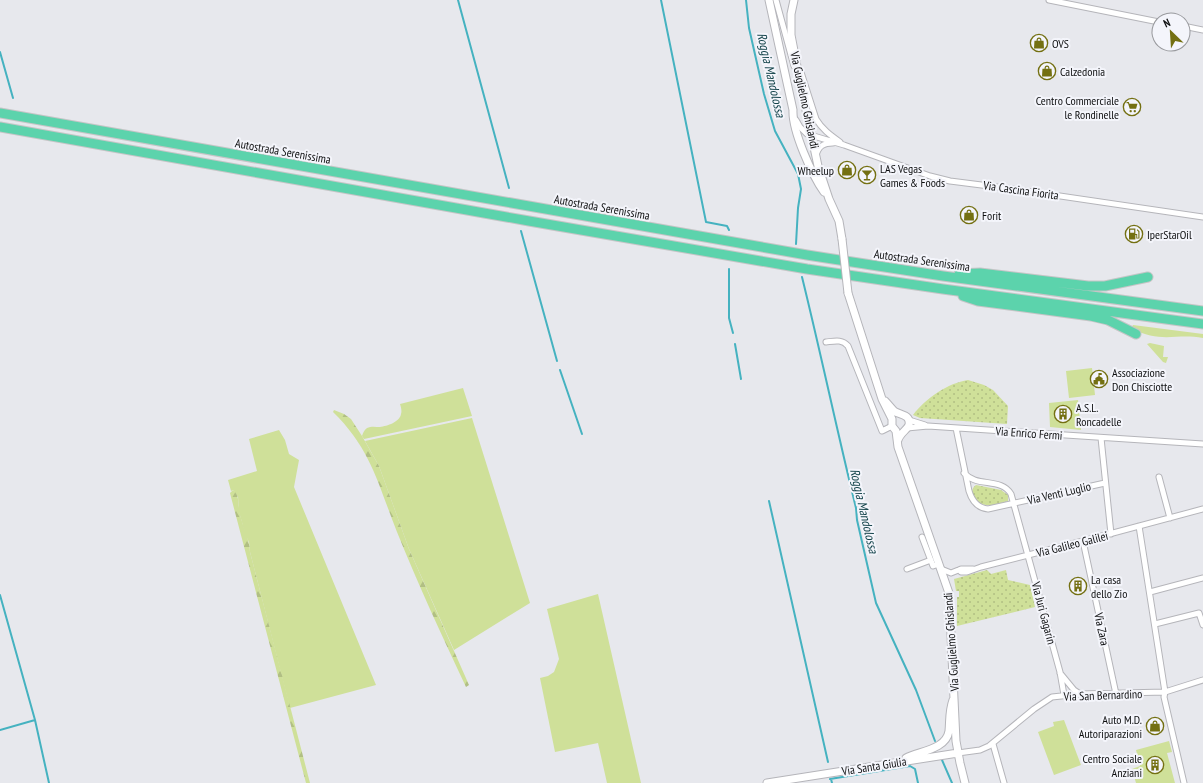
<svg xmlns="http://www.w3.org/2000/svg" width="1203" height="783" viewBox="0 0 1203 783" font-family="'PT Sans Narrow',sans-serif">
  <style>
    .green { fill: #cfe099 }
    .forest { fill: url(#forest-firs) }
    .park { fill: url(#park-dots) }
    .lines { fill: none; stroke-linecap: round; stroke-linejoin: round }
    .stream { stroke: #45b2c0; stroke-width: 2 }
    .street-casing { stroke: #b5b5ba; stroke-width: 7 }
    .secondary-casing { stroke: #b5b5ba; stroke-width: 9 }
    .highway-casing { stroke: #c5c5c6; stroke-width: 11 }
    .street { stroke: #fff; stroke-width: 5 }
    .secondary { stroke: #fff; stroke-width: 7 }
    .highway { stroke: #5cd3ac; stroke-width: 9 }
    .secondary-bridge-casing { stroke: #b5b5ba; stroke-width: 9; stroke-linecap: butt }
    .secondary-bridge { stroke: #fff; stroke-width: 7 }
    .labels { text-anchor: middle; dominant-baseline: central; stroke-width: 4; stroke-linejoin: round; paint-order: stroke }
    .poi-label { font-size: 12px; fill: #0e0f10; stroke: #f4f5fb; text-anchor: start }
    .street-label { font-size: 12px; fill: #0e0f10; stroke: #f4f5fb }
    .water-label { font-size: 13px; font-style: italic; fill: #13434a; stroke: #f4f5fb }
  </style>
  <defs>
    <pattern id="forest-firs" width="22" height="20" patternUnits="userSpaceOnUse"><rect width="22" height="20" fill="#cfe099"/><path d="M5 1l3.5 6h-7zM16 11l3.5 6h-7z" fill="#b1bf83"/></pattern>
    <pattern id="park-dots" width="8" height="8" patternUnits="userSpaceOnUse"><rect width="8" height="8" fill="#cfe099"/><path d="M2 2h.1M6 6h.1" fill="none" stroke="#b1bf83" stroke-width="1.8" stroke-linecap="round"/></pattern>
  </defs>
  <rect width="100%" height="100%" fill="#e7e8ed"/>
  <path class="green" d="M1133,325l70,9v4c-28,-5 -42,6 -72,-10z
    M1150,343l14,3 -1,11h5l-2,6 -3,-1 -16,-18z
    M1092,368l3,27 -26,3 -3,-27z
    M463,388l9,28 -108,23 -2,-3c1,-3 2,-6 5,-8 4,-2 9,-1 13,-1 7,-1 20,-5 21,-13 1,-3 0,-7 -1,-10z
    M1078,400l3,30 -31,-3 -1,-24z
    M472,418l58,185 -76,47 -45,-101 -30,-83 -14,-25z
    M279,430l6,10 4,14 10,6 -5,27 82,198 -86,23 -40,-156 -1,-10 -3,-6 -7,-24 -1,-15 -5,-7 -2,1 -3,-11 29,-9 -8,-32z
    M598,594l43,189h-34l-9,-40 -43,9 -15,-74 8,-2 6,-4 5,-13 -12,-50z
    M1064,720l17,45 -27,10 -16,-43 16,-6 -1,-4z
    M1169,741l3,11 -5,1 8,30h-39l-4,-14 8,-3 -4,-16z"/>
  <path class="forest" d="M334,410l10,4 7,5 11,17 17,30 30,83 60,136 -3,2c-24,-51 -48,-103 -69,-155 -19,-48 -26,-83 -64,-120z
    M233,490c6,5 5,11 6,18 1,14 11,30 11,44l60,231h-4l-75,-286 -1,-4z"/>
  <path class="park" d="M968,380l16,5 9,5 15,16 -1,18 -87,-6 -7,-3c13,-17 35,-32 55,-35z
    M976,485l25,5 7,5v6c-7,2 -19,6 -26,3 -8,-2 -14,-14 -6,-19z
    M987,570l4,4 15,-4 2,10 22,5 5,22 -78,19v-29h2v-6h-3l-2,-12z"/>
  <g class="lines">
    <path class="stream" d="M458,0l51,188
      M661,0l45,222 21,4 2,4
      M746,0l3,28 15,66 11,37 23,43 3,15 -3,19 -2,36
      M0,52l13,46
      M521,231l36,130
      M729,269v49l4,15
      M802,277c19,77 35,154 54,231l1,12 19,83 40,87 19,51
      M735,344l6,35
      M560,370l22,64
      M769,501l59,261
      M0,595l35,125 14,63
      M0,730l35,-10
      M942,760l10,23
      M830,779l80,-13 5,3 3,14
      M831,779l1,4"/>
    <defs>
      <path id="street" d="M776,0l18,66
        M1049,0l110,22
        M1183,26l20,4
        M800,69l16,50c6,10 14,16 24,23
        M796,120l4,7 7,7 37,11 86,31 20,5 63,8 190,28
        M816,156c2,-10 8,-13 17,-13
        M826,342c9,-1 16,-3 22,4l34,85 10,-5
        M909,420l16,5
        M907,428l21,-2 275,18
        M956,428l13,63c3,10 8,17 19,18l117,-26
        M1101,438l10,96
        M964,473c13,15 37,4 47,21l49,178 4,23
        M1159,477l11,41
        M1139,526l26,166 -1,5 20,86
        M922,537l11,29 6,-2
        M1083,541l33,153
        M907,569l24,-9
        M941,569l10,4 10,-4h12
        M959,570l2,2h6l14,-5 102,-26 120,-32
        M1150,592l53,-14
        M1155,624l44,-11 4,12
        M1060,673l14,17 6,4
        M993,744l11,39
        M958,753l22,-3 9,-4 45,-37 18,-12 28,-3 85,-2 38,-12"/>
      <path id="secondary" d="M769,0l24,110c-1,21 19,65 31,82
        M794,0l-3,14v21l9,47 18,84 11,33 10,22 3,18
        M848,293l34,106 10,20v7l4,5 2,16 51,146 7,148 4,22 5,20
        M885,401c3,3 6,7 9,10 5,4 17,3 15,14 -2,5 -9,8 -11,15
        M906,758c13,-7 40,-8 43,-27 1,-11 0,-20 4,-31
        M767,783l191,-30"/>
      <path id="highway" d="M0,113l807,142 136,21 260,35
        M0,127l529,94 278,48 136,20 260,35
        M959,274l21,-1 108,13h17l43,-9
        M963,296l15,5 113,15 17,4 28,14"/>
    </defs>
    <use href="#street" class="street-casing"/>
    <use href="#secondary" class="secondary-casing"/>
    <use href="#highway" class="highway-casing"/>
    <use href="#street" class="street"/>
    <use href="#secondary" class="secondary"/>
    <use href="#highway" class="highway"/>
    <defs>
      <path id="secondary-bridge" d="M842,239l6,54"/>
    </defs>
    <use href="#secondary-bridge" class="secondary-bridge-casing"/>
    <use href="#secondary-bridge" class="secondary-bridge"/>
  </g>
  <defs>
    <symbol id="shop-ring" viewBox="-11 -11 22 22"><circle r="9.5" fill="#f4f5fb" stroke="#747012" stroke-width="1.5"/><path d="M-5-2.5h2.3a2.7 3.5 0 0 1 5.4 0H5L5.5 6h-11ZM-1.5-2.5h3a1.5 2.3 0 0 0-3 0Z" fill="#747012"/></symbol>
    <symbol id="supermarket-ring" viewBox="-11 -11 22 22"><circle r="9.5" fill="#f4f5fb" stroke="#747012" stroke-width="1.5"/><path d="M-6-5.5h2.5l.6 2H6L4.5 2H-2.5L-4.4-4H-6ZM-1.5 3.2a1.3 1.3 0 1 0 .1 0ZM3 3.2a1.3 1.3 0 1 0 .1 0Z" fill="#747012"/></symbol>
    <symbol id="bar-ring" viewBox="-11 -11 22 22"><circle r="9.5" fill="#f4f5fb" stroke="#747012" stroke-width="1.5"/><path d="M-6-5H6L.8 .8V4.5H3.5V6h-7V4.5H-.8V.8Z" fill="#747012"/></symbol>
    <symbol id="fuel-ring" viewBox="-11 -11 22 22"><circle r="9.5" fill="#f4f5fb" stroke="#747012" stroke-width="1.5"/><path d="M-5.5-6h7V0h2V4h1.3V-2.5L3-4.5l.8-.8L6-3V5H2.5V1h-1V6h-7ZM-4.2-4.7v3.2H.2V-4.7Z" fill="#747012"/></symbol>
    <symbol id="civic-ring" viewBox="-11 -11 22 22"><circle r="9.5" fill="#f4f5fb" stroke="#747012" stroke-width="1.5"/><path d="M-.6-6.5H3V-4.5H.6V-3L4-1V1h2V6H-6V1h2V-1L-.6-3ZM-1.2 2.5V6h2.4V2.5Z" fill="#747012"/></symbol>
    <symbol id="building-ring" viewBox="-11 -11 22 22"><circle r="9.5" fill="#f4f5fb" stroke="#747012" stroke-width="1.5"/><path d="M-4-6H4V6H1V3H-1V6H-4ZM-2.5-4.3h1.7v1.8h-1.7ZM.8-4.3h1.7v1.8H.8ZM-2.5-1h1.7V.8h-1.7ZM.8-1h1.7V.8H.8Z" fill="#747012"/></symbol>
  </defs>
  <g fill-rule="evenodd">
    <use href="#shop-ring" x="1029" y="33" width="20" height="20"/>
    <use href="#shop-ring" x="1037" y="61" width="20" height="20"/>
    <use href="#supermarket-ring" x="1122" y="97" width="20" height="20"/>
    <use href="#shop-ring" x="837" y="160" width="20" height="20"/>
    <use href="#bar-ring" x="857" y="165" width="20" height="20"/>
    <use href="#shop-ring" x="959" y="205" width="20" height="20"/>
    <use href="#fuel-ring" x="1124" y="224" width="20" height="20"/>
    <use href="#civic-ring" x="1089" y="369" width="20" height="20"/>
    <use href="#building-ring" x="1053" y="404" width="20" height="20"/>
    <use href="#building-ring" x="1068" y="576" width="20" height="20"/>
    <use href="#shop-ring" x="1145" y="716" width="20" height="20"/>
    <use href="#building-ring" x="1145" y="755" width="20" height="20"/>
  </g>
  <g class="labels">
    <g class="poi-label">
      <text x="1052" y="43">OVS</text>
      <text x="1060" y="71">Calzedonia</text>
      <text x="1119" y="100" text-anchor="end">Centro Commerciale<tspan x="1119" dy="14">le Rondinelle</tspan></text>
      <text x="880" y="168">LAS Vegas<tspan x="880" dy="14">Games &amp; Foods</tspan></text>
      <text x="834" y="170" text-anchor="end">Wheelup</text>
      <text x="982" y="215">Forit</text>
      <text x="1147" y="234">IperStarOil</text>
      <text x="1112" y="372">Associazione<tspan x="1112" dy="14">Don Chisciotte</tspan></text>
      <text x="1076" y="407">A.S.L.<tspan x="1076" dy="14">Roncadelle</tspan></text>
      <text x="1091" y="579">La casa<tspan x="1091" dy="14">dello Zio</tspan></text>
      <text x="1142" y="719" text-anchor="end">Auto M.D.<tspan x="1142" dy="14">Autoriparazioni</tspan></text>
      <text x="1142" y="758" text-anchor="end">Centro Sociale<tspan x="1142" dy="14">Anziani</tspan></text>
    </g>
    <g class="street-label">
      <text transform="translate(805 100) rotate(78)">Via Guglielmo Ghislandi</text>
      <text transform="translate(283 151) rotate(10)">Autostrada Serenissima</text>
      <text transform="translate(1021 190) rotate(8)">Via Cascina Fiorita</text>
      <text transform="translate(602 207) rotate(10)">Autostrada Serenissima</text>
      <text transform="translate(922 260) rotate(8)">Autostrada Serenissima</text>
      <text transform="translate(1029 433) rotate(4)">Via Enrico Fermi</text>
      <text transform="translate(1059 493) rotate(-13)">Via Venti Luglio</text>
      <text transform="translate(1072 544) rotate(-14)">Via Galileo Galilei</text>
      <text transform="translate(1044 613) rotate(75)">Via Juri Gagarin</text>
      <text transform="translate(1102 629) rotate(78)">Via Zara</text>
      <text transform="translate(951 642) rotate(-94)">Via Guglielmo Ghislandi</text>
      <text transform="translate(1103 695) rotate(-2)">Via San Bernardino</text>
      <text transform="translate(874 766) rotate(-9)">Via Santa Giulia</text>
    </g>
    <g class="water-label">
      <text transform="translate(771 75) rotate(77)">Roggia Mandolossa</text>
      <text transform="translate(864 511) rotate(77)">Roggia Mandolossa</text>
    </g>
  </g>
  <g transform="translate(1171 32) rotate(335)"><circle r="19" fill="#f4f5fb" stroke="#98999d"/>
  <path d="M0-3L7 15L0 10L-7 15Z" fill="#747012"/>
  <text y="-6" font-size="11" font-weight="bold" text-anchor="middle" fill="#0e0f10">N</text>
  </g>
</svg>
